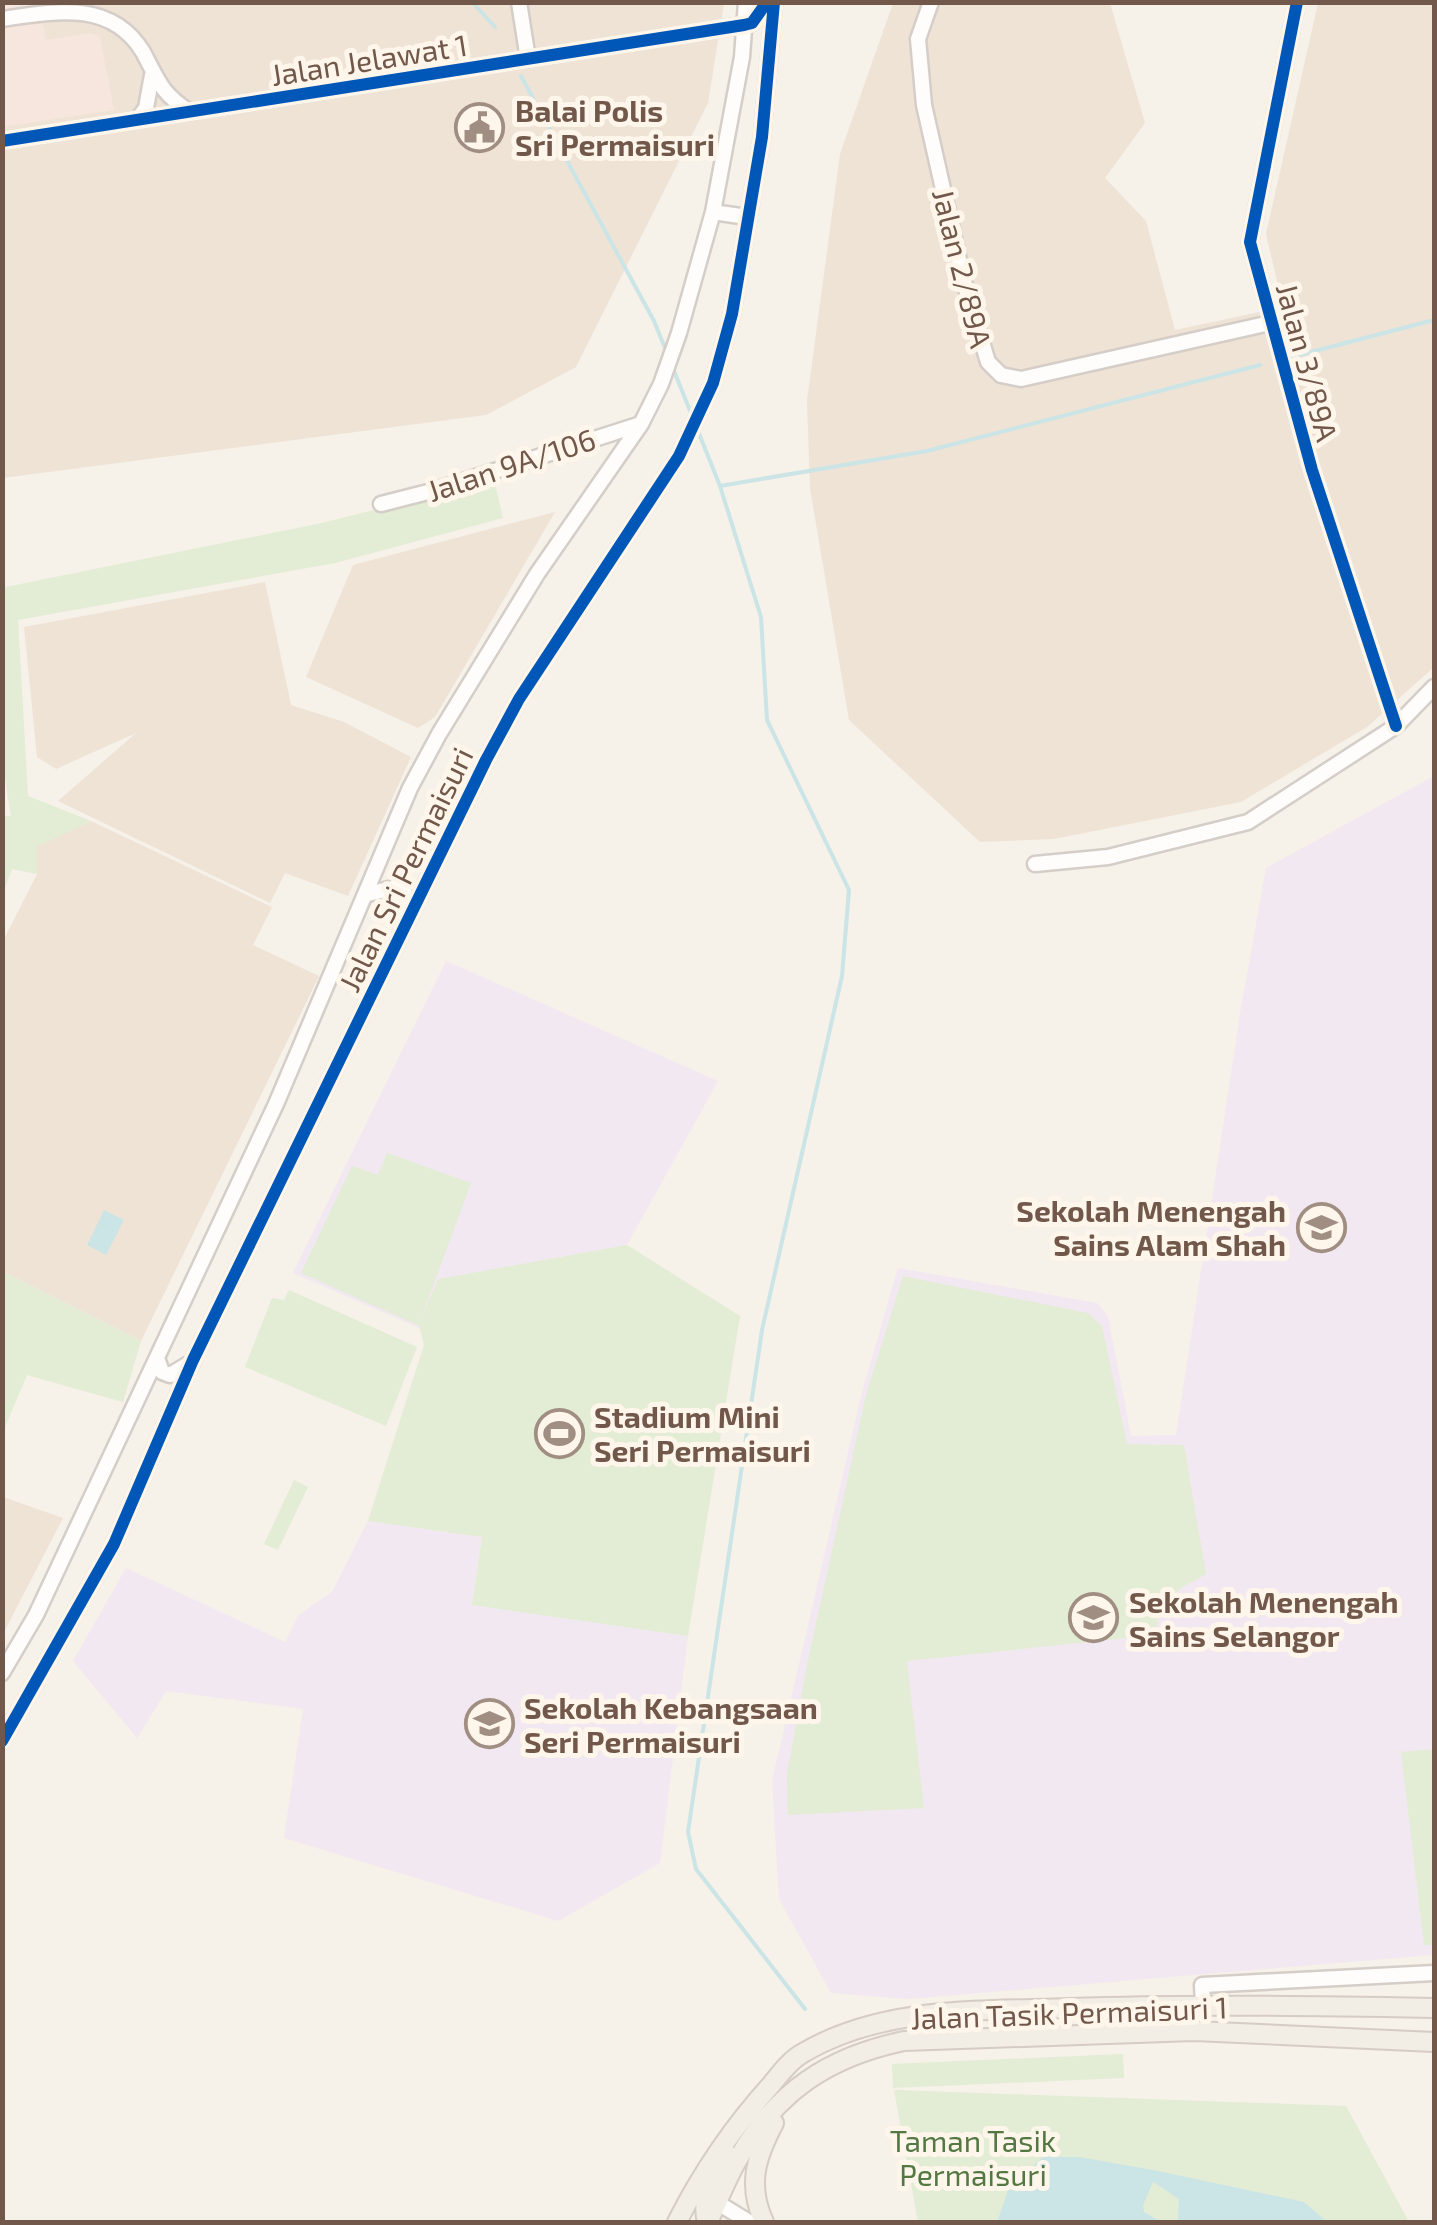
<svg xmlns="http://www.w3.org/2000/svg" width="1437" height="2225" viewBox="0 0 1437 2225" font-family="'Exo 2',sans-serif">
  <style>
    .residential { fill: #efe3d6 }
    .commercial { fill: #f6e6dd }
    .education { fill: #f2e8f1 }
    .green { fill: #e3ecd4 }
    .water { fill: #cbe4e6 }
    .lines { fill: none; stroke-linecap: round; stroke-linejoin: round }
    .stream { stroke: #cbe4e6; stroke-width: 4 }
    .minor-casing { stroke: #d5cec8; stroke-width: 19 }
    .major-casing { stroke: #d5ccc5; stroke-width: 22 }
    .minor { stroke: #fefdfc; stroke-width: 14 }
    .major { stroke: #f2ede5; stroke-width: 18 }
    .cycleway-casing { stroke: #fef6ea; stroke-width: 19 }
    .cycleway { stroke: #0057b8; stroke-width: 12 }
    .labels { text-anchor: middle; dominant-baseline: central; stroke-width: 10; stroke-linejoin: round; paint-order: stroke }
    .street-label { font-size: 30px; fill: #72584b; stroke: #fef6ea }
    .poi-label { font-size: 30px; font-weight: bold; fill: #72584b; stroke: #fef6ea; text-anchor: start }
    .park-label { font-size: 30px; fill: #547843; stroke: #fef6ea }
  </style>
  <rect width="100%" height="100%" fill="#f6f1e9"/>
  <path class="residential" d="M2,3h722l-16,100 -132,264 -90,48 -483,63z
    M893,3h217l35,120 -40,55 41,43 29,109 108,-23 -17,-73 52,-231h116v664l-67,60 -126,75 -187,37 -74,3 -131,-122 -39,-232 -3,-87 33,-247z
    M555,512l-120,205 -17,11 -112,-51 47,-112z
    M265,582l26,123 53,17 67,35 -63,139 -63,-23 -15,30 -212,-102 78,-68 -80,36 -19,-12 -13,-130z
    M91,821l181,86 -19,38 66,31 -178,365 -138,-69 -1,-329 35,-69 -2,-27z
    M3,1497l60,21 -60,116 -1,-137z"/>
  <path class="commercial" d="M3,3h35l8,37 45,-7 9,3 14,74 -111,17z"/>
  <path class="education" d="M1434,776v1179l-525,44 -78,-6 -52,-94 -7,-118 90,-389 36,-124 199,35 11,13 23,120 45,-1 65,-427 25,-140z
    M446,961l272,120 -91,164 -188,34 -20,49 -126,-55z
    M368,1521l114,16 -10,68 216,31 -28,227 -102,58 -274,-83 19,-129 -137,-18 -29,47 -64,-77 53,-93 159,74 14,-27 33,-23z"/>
  <path class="green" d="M494,480l9,38 -168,45 -317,57 10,176 63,25 -55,26 1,27 -25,-5 -9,24 -1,-77h9l-9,-58v-166l4,-5 316,-64z
    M387,1153l84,30 -52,141 19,-45 189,-34 113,71 -52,320 -216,-31 10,-68 -114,-16 56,-176 -5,-19 -118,-53 51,-107 26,9z
    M3,1272l138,69 -18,61 -96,-27 -24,57z
    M903,1276l185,37 14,13 25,118 57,1 22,129 -25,14 -22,22 -3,25 -249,26 17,147 -136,7 -1,-41 20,-109 59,-270z
    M289,1290l128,57 -31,79 -141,-59 27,-69 12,2z
    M294,1480l14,7 -30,63 -14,-6z
    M1434,1749v196h-10l-23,-193z
    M1123,2054l1,24 -231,10 -1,-24z
    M894,2090l452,16 63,116h-491z"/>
  <path class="water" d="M104,1210l20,10 -18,35 -19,-10z
    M1043,2157h36l74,13 151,32 23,20h-149l1,-23 -26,-17 -10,23 1,7 16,10h-163l12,-34z"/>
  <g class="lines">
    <path class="stream" d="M472,2l23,25
      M521,76l133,245 13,32
      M1284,359l150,-39
      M672,366l21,52
      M696,426l24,60 41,131 6,103 82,170 -7,86 -80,354 -74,502 8,37 109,140
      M720,486l207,-35 333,-86"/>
    <defs>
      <path id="minor" d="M519,2l9,57
        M931,2l-13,37 6,66 40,177 24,80 13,13 20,4 249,-56
        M1297,2l-47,240 62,228 84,256
        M2,19c54,-8 109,-19 141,33 16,30 18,41 47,60
        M137,120l9,-12 6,-33
        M2,141l742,-116 8,-2 15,-21
        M713,212l34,5
        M381,504l51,-13 209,-67
        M1035,864l73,-7 140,-35 148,-96 38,-39
        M368,894l29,-7 10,9 3,16
        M157,1358l5,14 8,3 23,-14
        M2,1673l34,-58 240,-511 134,-316 29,-54 98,-160 104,-150 20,-40 18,-51 34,-121 29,-155 4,-55
        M2,1741l112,-197 79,-184 293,-600 33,-61 160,-243 34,-73 19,-69 30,-177 12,-135
        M1203,2004l-1,-19 232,-12
        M718,2203l31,19"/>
      <path id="major" d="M677,2222c26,-51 55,-94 94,-137 9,-11 19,-25 32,-32 79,-47 178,-42 266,-45 122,-4 244,-2 365,0
        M707,2222c-7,-25 8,-46 19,-69
        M708,2222c10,-20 18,-43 30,-63 39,-68 90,-102 166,-118l290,-10 240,11
        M764,2222c-17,-37 -8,-65 10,-99"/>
    </defs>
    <use href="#minor" class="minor-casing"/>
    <use href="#major" class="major-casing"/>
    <use href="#minor" class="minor"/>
    <use href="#major" class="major"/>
    <defs>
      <path id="cycleway" d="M1297,2l-47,240 62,228 84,256
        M2,141l742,-116 8,-2 15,-21
        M2,1741l112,-197 79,-184 293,-600 33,-61 160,-243 34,-73 19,-69 30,-177 12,-135"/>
    </defs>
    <use href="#cycleway" class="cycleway-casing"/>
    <use href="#cycleway" class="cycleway"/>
  </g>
  <defs>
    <symbol id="civic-ring" viewBox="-11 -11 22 22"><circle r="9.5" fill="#fef6ea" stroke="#a08e82" stroke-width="1.5"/><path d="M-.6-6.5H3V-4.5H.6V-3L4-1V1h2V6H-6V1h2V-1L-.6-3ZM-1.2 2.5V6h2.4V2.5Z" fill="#a08e82"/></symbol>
    <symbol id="school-ring" viewBox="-11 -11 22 22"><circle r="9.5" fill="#fef6ea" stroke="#a08e82" stroke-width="1.5"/><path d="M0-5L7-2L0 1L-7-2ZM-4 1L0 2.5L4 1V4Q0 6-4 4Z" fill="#a08e82"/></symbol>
    <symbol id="stadium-ring" viewBox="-11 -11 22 22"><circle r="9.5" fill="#fef6ea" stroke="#a08e82" stroke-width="1.5"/><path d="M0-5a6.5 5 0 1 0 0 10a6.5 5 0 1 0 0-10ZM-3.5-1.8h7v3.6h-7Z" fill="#a08e82"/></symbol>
  </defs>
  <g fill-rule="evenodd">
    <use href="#civic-ring" x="452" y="100" width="55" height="55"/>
    <use href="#school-ring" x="1294" y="1200" width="55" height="55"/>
    <use href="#stadium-ring" x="532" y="1406" width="55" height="55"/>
    <use href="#school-ring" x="1066" y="1590" width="55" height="55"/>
    <use href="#school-ring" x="462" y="1696" width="55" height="55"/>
  </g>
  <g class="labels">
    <g class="street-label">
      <text transform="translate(369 59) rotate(-9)">Jalan Jelawat 1</text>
      <text transform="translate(963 268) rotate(76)">Jalan 2/89A</text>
      <text transform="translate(1308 362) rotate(75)">Jalan 3/89A</text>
      <text transform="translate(511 464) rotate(-18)">Jalan 9A/106</text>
      <text transform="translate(405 869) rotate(-64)">Jalan Sri Permaisuri</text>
      <text transform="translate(1069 2012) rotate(-2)">Jalan Tasik Permaisuri 1</text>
    </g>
    <g class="poi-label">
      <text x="515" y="110">Balai Polis<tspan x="515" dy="34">Sri Permaisuri</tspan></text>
      <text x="1286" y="1210" text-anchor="end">Sekolah Menengah<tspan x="1286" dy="34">Sains Alam Shah</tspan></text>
      <text x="594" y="1416">Stadium Mini<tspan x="594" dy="34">Seri Permaisuri</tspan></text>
      <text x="1129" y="1601">Sekolah Menengah<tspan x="1129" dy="34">Sains Selangor</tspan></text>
      <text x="524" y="1707">Sekolah Kebangsaan<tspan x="524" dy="34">Seri Permaisuri</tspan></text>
    </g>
    <g class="park-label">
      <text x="973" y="2140">Taman Tasik<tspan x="973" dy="34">Permaisuri</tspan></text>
    </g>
  </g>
  <rect width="1437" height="2225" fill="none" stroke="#72584b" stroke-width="10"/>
</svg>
